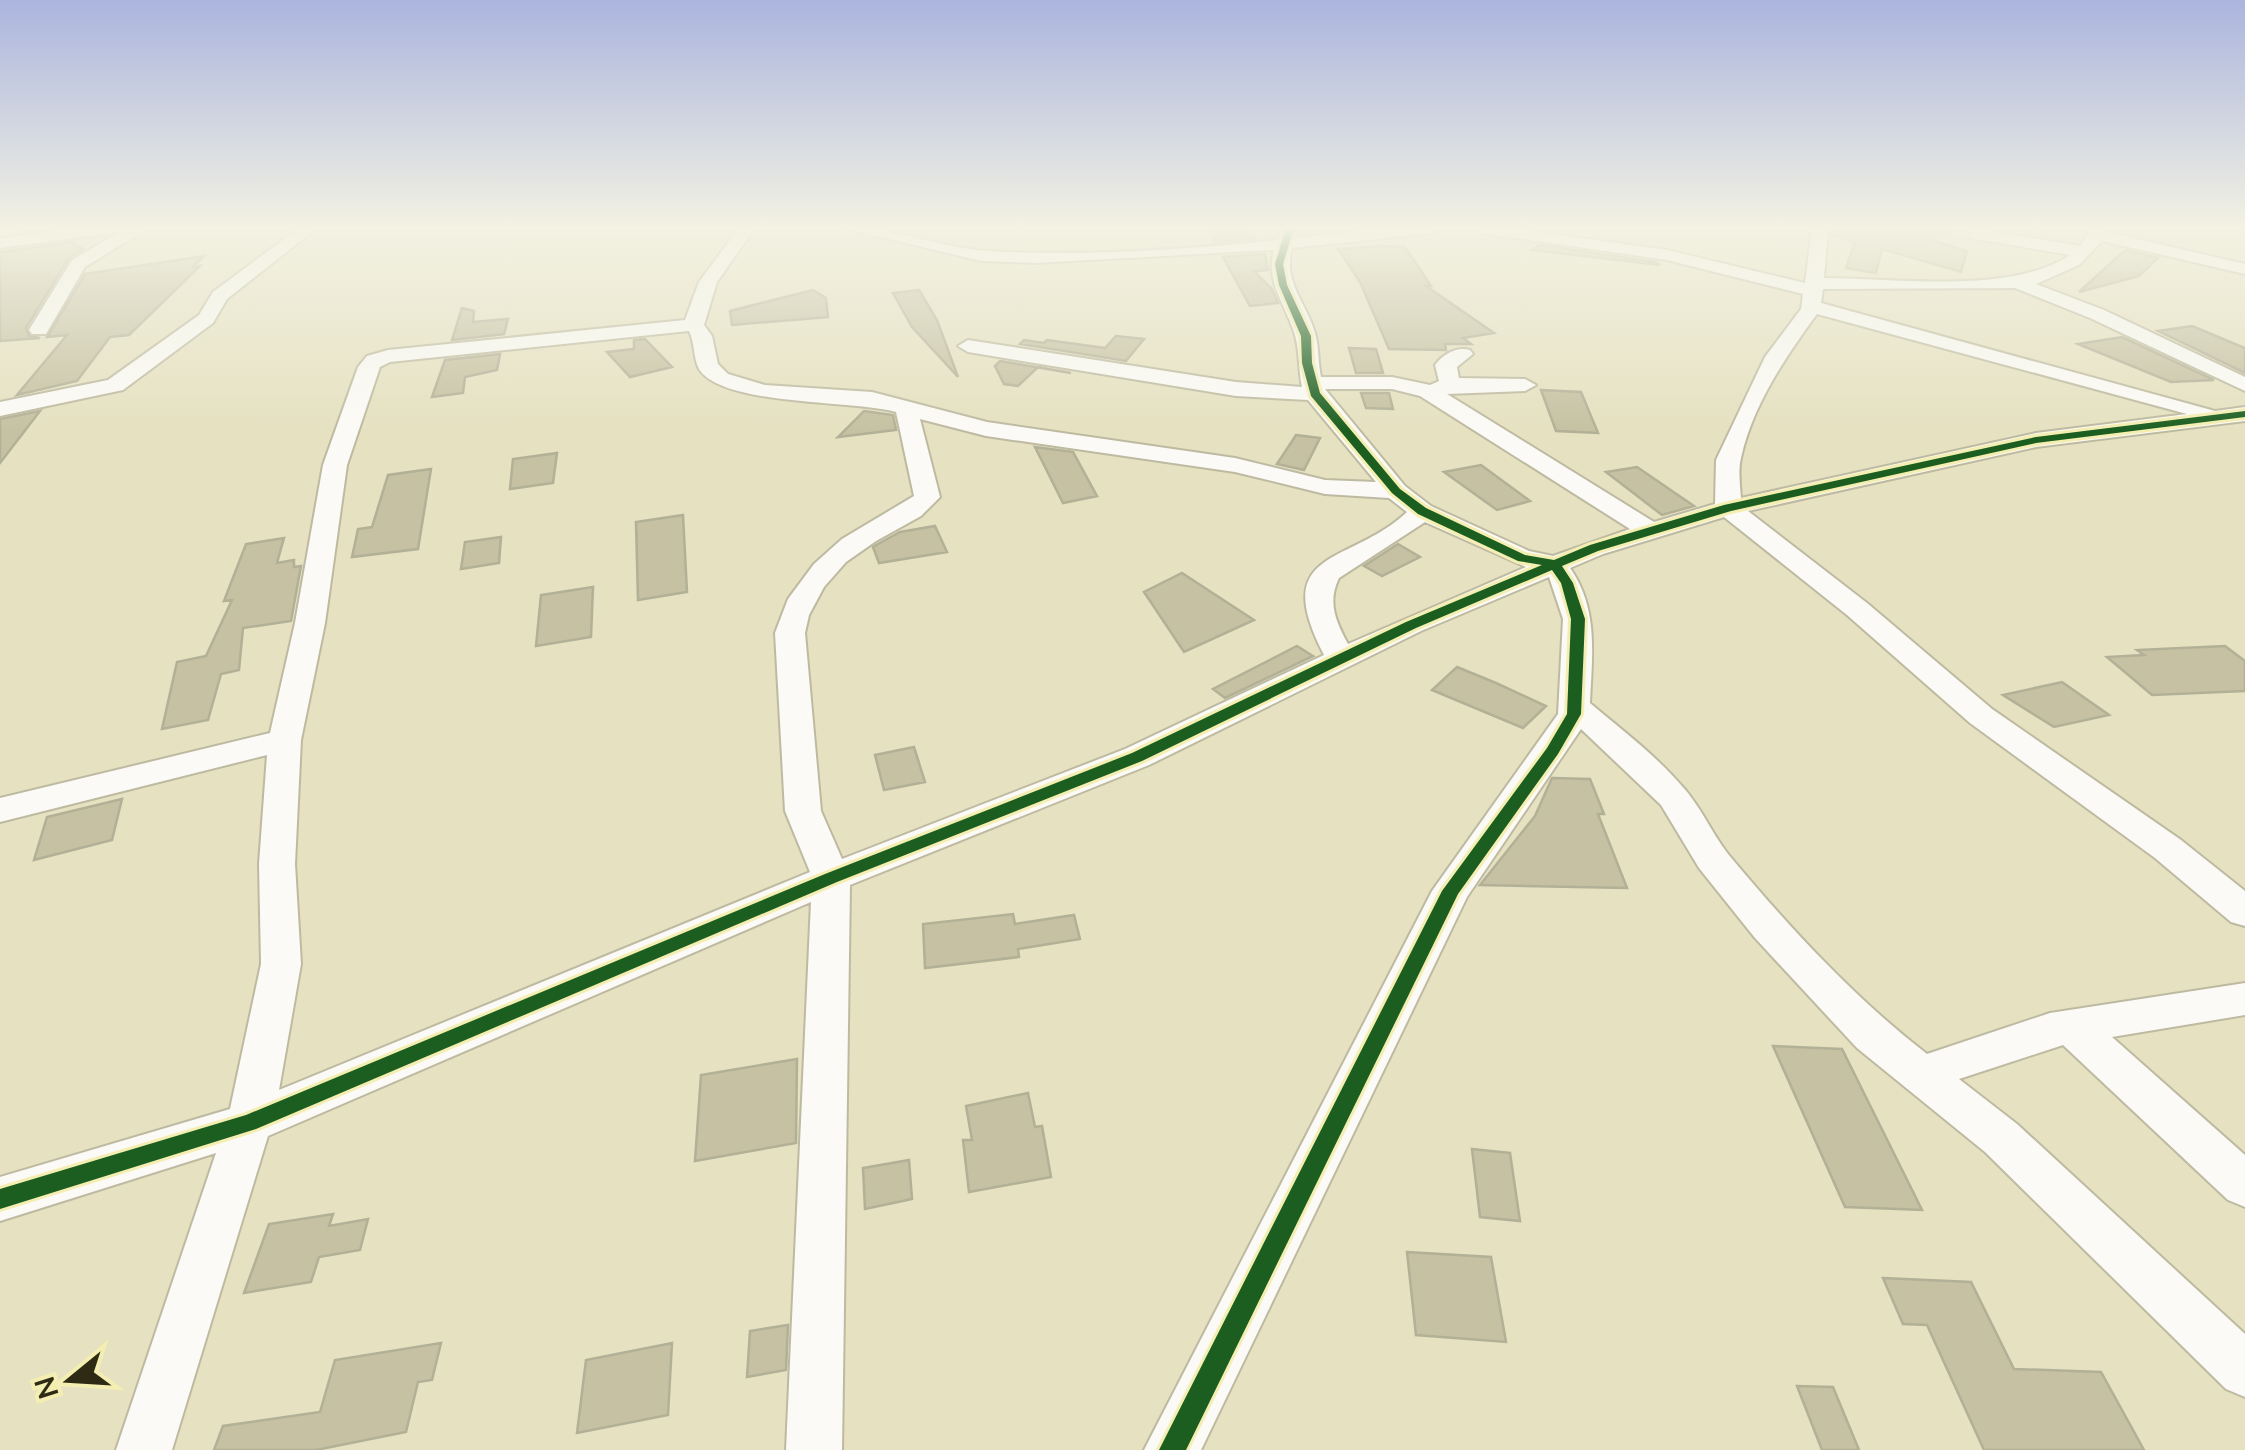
<svg xmlns="http://www.w3.org/2000/svg" width="2245" height="1450" viewBox="0 0 2245 1450" font-family="Mulish,sans-serif">
  <style>
    .building { fill: #c5c1a2; stroke: #b2b096; stroke-width: 2.5 }
    .lines { fill: none; stroke-linecap: round; stroke-linejoin: round }
    .street-casing { stroke: #bebaa1; stroke-width: 4 }
    .secondary-casing { stroke: #bebaa1; stroke-width: 4 }
    .street { fill: #fbfaf6; fill-rule: evenodd }
    .secondary { fill: #eaeeea; fill-rule: evenodd }
    .cycleway-casing { stroke: #f4eeb2; stroke-width: 6 }
    .cycleway { fill: #1b5e20; fill-rule: evenodd }
  </style>
  <rect width="100%" height="100%" fill="#e5e1c1"/>
  <path class="building" d="M1207,228h41l7,11 -40,3z
    M1832,228h117l1,4 -21,7 38,12 -6,21 -79,-23 -6,24 -30,-5 9,-26 -24,-7z
    M71,242l12,7 -14,9 -43,70 3,8 11,2 -40,3v-89z
    M1539,245l116,17 5,3 -128,-15z
    M1385,246l20,1 26,39h-5l68,47 -31,5 8,6h-26l1,6 -57,-1 -29,-67 -22,-33z
    M2125,250l33,8 -19,18 -60,16z
    M1265,254l3,16 -14,1 18,18 6,14 -28,3 -27,-49z
    M204,256l-11,11 7,-1 -71,69 -19,2 -33,44 -60,14 50,-60 -20,2 38,-63z
    M813,290l13,8 2,19 -96,8 -2,-14z
    M919,290l18,30 21,57 -46,-50 -19,-34z
    M462,308l12,3 -1,11 35,-3 -4,15 -52,6z
    M2192,326l53,22v25l-87,-42z
    M1116,336l28,3 -18,22 -106,-17 4,-4 20,3 3,-3 58,8z
    M2122,337l92,43 -43,2 -93,-38z
    M645,339l27,28 -42,10 -23,-25 27,-3v-9z
    M1349,348l27,1 7,24h-27z
    M500,354l-3,16 -32,7 -2,16 -31,4 13,-37z
    M1000,361l71,12 -33,-6 -20,19 -14,-2 -9,-18z
    M1541,390l40,2 17,41 -42,-2z
    M1361,393h28l4,16 -27,-1z
    M40,411l-40,52v-44z
    M864,411l29,4 3,15 -58,7z
    M1296,435l24,3 -16,32 -27,-6z
    M1035,447l38,5 24,44 -34,7z
    M557,453l-4,30 -43,6 3,-30z
    M1481,465l49,36 -33,9 -53,-38z
    M1637,467l57,39 -32,9 -56,-43z
    M431,469l-13,80 -66,8 6,-28 14,-2 16,-52z
    M683,515l4,77 -49,8 -2,-78z
    M935,526l12,26 -68,11 -6,-16 5,-3 22,-12z
    M501,537l-2,26 -38,6 4,-27z
    M284,538l-7,25 17,-3v7l7,-1 -10,55 -48,7 -4,42 -18,4 -13,46 -46,9 15,-67 29,-6 26,-56 -8,1 22,-57z
    M1398,544l22,13 -38,19 -18,-10z
    M1182,573l72,47 -70,32 -40,-60z
    M593,587l-2,50 -55,9 5,-51z
    M1297,646l16,10 -88,42 -12,-9z
    M2225,646l20,15v30l-93,4 -45,-38 37,-2 -7,-5z
    M1457,667l39,16 50,23 -23,22 -91,-38z
    M2062,682l47,33 -55,12 -51,-32z
    M914,747l11,35 -41,8 -9,-35z
    M1552,778l38,1 14,35h-6l29,74 -147,-3 55,-69z
    M122,799l-10,41 -78,20 13,-43z
    M1013,914l2,10 59,-9 6,24 -62,10 1,8 -94,11 -2,-44z
    M1773,1046l69,3 80,161 -77,-3z
    M797,1059l-1,84 -101,18 6,-86z
    M1028,1093l7,34 7,-1 9,51 -82,15 -6,-52h9l-6,-34z
    M1472,1149l38,4 10,68 -40,-4z
    M909,1160l3,39 -47,10 -2,-41z
    M333,1214l-4,12 39,-7 -8,31 -41,7 -8,25 -67,11 25,-69z
    M1407,1252l84,5 15,85 -90,-7z
    M1883,1278l88,4 43,87 87,3 43,78h-160l-57,-125 -24,-1z
    M788,1325l-2,45 -39,7 3,-46z
    M441,1343l-9,37 -14,2 -12,50 -90,18h-102l9,-24 97,-14 15,-52z
    M672,1343l-4,72 -91,18 9,-73z
    M1797,1386l36,1 26,63h-37z"/>
  <g class="lines">
    <defs>
      <path id="street" d="M81,228h67l-63,39 -39,67h-14l-3,-4 43,-70 48,-28 -120,16v-10z
        M299,228h18l-90,71 -14,24 -90,67 -123,26v-14l108,-22 91,-65 14,-23z
        M739,228h16l-38,54 -13,43 8,11 6,28 10,10 37,11 107,7 115,30 248,36 90,22 51,2 -68,-82 -72,-4 -268,-44 -10,-6 10,-6 268,42 66,5c-4,-18 -2,-38 -8,-55 -9,-28 -29,-51 -20,-82l-239,13 -54,-2 -137,-33c49,-2 94,20 143,23 95,5 196,-1 291,-11l4,-12h16l-3,10 94,-10h51l-8,5 -140,15c-10,36 17,57 24,89 3,13 2,26 5,40h71l38,8 9,-4 -4,-16c8,-11 22,-19 35,-15l3,4 -16,13 2,11 66,1 11,6 -11,6 -78,3 207,128 61,-18 1,-44 49,-103 36,-48 2,-15 -136,-34 -185,-27 -8,-5h33l160,22 138,33 7,-55h16l-4,50c70,0 187,17 246,-23l-99,-17v-8l6,-1 103,17 13,-18h16l-2,4 138,32v10l-143,-33 -23,24 -43,19 68,26 141,67v14l-155,-73 -75,-30 -192,1 -2,14 394,108 30,-4v14l-209,26 -288,64 119,92 125,106 189,131 64,51v35l-14,-4 -76,-64 -185,-135 -123,-108 -123,-98 -121,37 -33,14c29,41 22,88 20,135 32,27 64,51 91,82 19,20 30,47 47,69 60,72 125,143 199,200l123,-41 195,-30v32l-133,22 133,118v52l-17,-7 -165,-155 -104,34 58,45 228,210v63l-19,-8 -241,-237 -128,-104 -102,-110 -56,-70 -38,-63 -80,-76 -114,168 -266,553h-57l288,-559 126,-177 5,-95 -14,-42 -128,54 -272,134 -299,120 -8,565h-56l25,-548 -543,234 -96,314h-56l100,-297 -216,68v-44l230,-68 31,-145 -2,-100 8,-109 -267,67v-24l270,-65 25,-110 28,-158 35,-98 9,-11 21,-6 297,-30 14,-38zM1817,314l370,100 -151,19 -295,65c-1,-13 -3,-28 0,-40 11,-52 45,-102 76,-144zM689,331c6,12 4,27 10,38 23,37 153,31 197,43l18,84 -72,43 -28,25 -26,35 -13,34 10,178 25,61 -531,218 22,-126 -6,-100 6,-124 24,-117 22,-158 33,-98 10,-5zM1325,389h67l28,7 210,133 -77,27 -24,-5 -98,-45 -26,-20zM920,419l66,17 249,36 90,22 64,4 18,14c-57,54 -139,35 -83,143l-199,94 -283,110 -21,-48 -16,-178 4,-18 15,-28 22,-25 30,-21 45,-25 19,-19zM1425,522l101,45 -178,77c-12,-22 -21,-42 -9,-66z"/>
      <path id="secondary" d="M0,228h22l-4,5 -18,4z"/>
    </defs>
    <use href="#street" class="street-casing"/>
    <use href="#secondary" class="secondary-casing"/>
    <use href="#street" class="street"/>
    <use href="#secondary" class="secondary"/>
    <defs>
      <path id="cycleway" d="M1286,228h8l-11,36 4,21 24,51 1,27 8,30 80,96 26,19 99,47 29,5 36,-15 134,-40 312,-68 209,-26v6l-209,26 -305,68 -133,40 -36,15 11,17 12,36 -4,95 -23,40 -100,140 -272,556h-27l283,-559 105,-143 20,-34 4,-95 -10,-36 -9,-13 -136,58 -274,133 -305,121 -581,247 -256,80v-20l246,-74 579,-241 307,-121 274,-131 136,-57 -24,-4 -100,-47 -26,-21 -81,-97 -9,-33 -1,-27 -22,-51 -4,-21z"/>
    </defs>
    <use href="#cycleway" class="cycleway-casing"/>
    <use href="#cycleway" class="cycleway"/>
  </g>
  <linearGradient id="sky" x2="0" y2="1"><stop stop-color="#abb5de"/><stop offset="0.53" stop-color="#f3f2e3"/><stop offset="1" stop-color="#f3f2e3" stop-opacity="0"/></linearGradient>
  <rect width="2245" height="431" fill="url(#sky)"/>
  <g transform="translate(70 1380) rotate(252)" stroke="#f4eeb2" stroke-width="8" paint-order="stroke">
  <path d="M0-8L18 38L0 25L-18 38Z" fill="#2e2b14"/>
  <text y="-15" font-size="28" font-weight="bold" text-anchor="middle" fill="#2e2b14">N</text>
  </g>
</svg>
